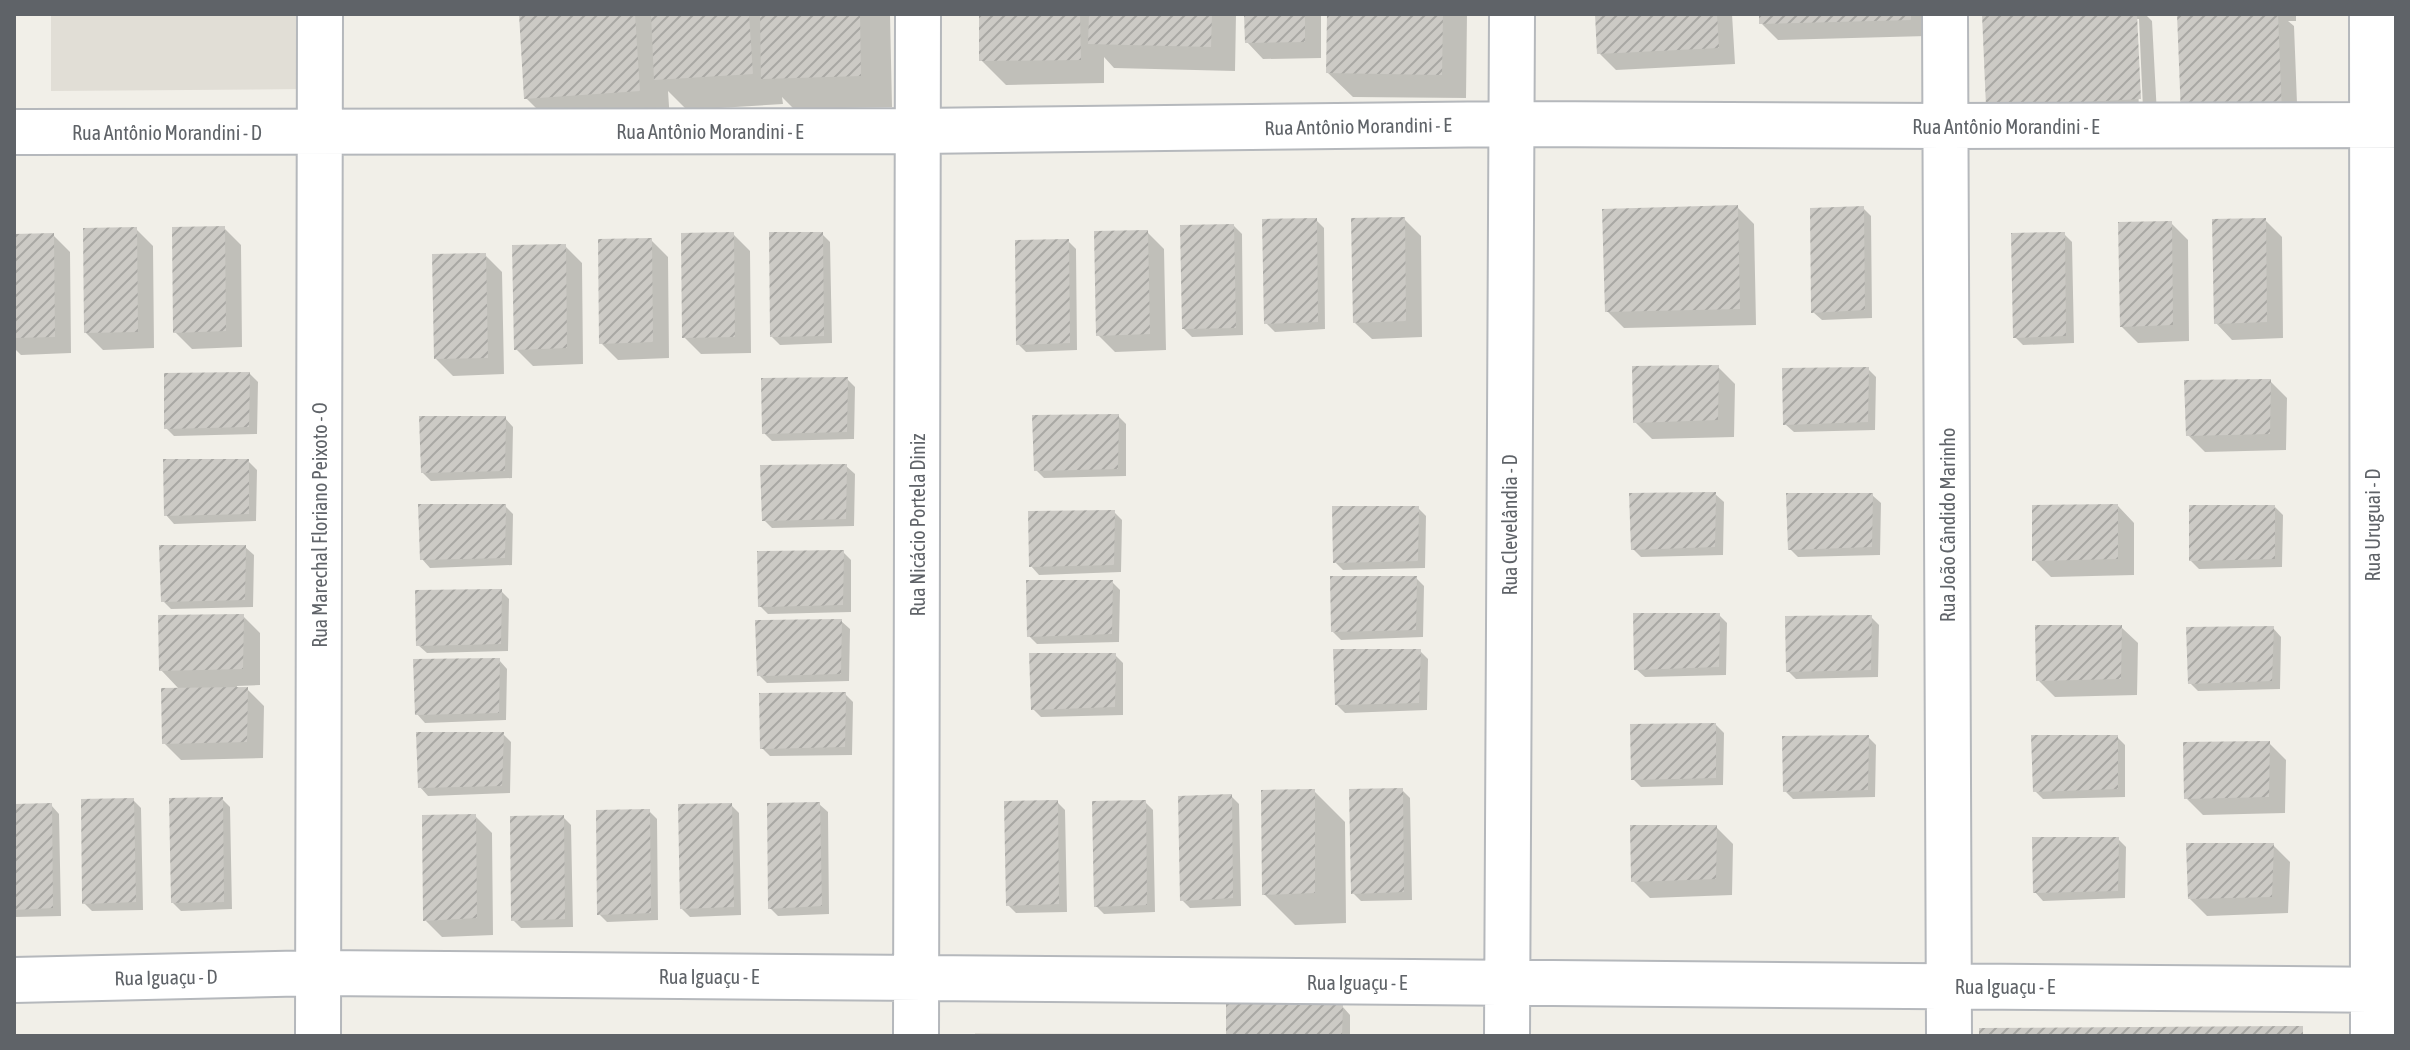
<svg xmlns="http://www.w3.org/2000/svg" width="2410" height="1050" viewBox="0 0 2410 1050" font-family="'Asap Condensed',sans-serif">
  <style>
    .education { fill: #e1ded6 }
    .shadow { fill: #0003; fill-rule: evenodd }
    .building { fill: url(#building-hatch) }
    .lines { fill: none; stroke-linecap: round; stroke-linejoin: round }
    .minor-casing { stroke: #b5b8bc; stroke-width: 48 }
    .minor { stroke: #fff; stroke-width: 44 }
    .labels { text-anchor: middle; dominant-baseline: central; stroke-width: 7; stroke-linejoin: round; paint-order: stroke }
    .street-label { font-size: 20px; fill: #5f6368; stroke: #fff }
  </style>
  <defs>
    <pattern id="building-hatch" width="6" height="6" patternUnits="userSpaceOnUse" patternTransform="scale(2)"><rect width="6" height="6" fill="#cccac5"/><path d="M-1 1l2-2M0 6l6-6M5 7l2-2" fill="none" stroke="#a9a8a4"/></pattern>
  </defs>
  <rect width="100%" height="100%" fill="#f1efe8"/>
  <path class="education" d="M51,14h254v75l-254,2z
    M975,1033l473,2 -473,1z"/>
  <path class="shadow" d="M521,14h369l2,93 -98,2 -12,-12 1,7 -96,6 -19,-19 2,30 -113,8 -31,-31z
    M981,14h255l-1,57 -121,-3 -10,-11v26l-98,2 -25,-25z
    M1246,14h75v44l-58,1 -16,-17z
    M1329,14h138l-1,84 -113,-1 -25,-24z
    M1597,14h135l3,50 -119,6 -17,-17z
    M1761,14h166v22l-149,4 -17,-17z
    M1984,14h161l7,7 5,94 -152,8zM2135,19h4l4,90h-4z
    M2179,14h117v7h-8l6,5 4,103z
    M1737,207l17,17 2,101 -132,3 -17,-17z
    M1863,208l8,8 1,102 -50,2 -9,-8z
    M1404,219l17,17 1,101 -50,2 -17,-16z
    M1316,220l8,8 1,101 -50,3 -9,-9z
    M2265,220l17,17 1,101 -51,2 -16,-17z
    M2171,223l17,17 1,101 -51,2 -17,-17z
    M1234,226l8,8 1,101 -51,2 -8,-8z
    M224,228l17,17 1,102 -50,2 -17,-17z
    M136,229l17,17 1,102 -51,2 -17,-17z
    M1147,232l17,17 2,101 -51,2 -17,-17z
    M733,234l17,17 1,102 -50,1 -17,-17z
    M822,234l8,8 2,101 -52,2 -8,-8z
    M2064,234l8,8 2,101 -51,2 -8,-8z
    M53,235l17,17 1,101 -50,2 -7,-7v-112z
    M651,240l17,17 1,101 -51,2 -17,-17z
    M1068,241l8,8 1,101 -51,2 -8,-8z
    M565,246l17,17 1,101 -50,2 -17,-17z
    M485,255l17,17 2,102 -51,2 -17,-17z
    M1718,367l17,17 -1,53 -82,2 -17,-17z
    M1868,369l8,8 -1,53 -81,2 -9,-8z
    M250,374l8,8 -1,52 -83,2 -8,-8z
    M847,379l8,8 -1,52 -82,2 -8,-8z
    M2270,381l17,17 -1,52 -81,2 -17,-17z
    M1118,416l8,8v52l-82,2 -8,-8z
    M505,418l8,9 -1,51 -81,3 -9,-9z
    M248,461l9,9 -1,51 -82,3 -8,-9z
    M846,466l9,8 -1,52 -82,2 -8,-8z
    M1715,494l9,8 -1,53 -82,2 -8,-8z
    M1872,495l9,8 -1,52 -82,2 -8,-8z
    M505,506l8,8 -1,51 -82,3 -8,-9z
    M2118,506l16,17v52l-83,2 -17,-17z
    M2275,507l8,8 -1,52 -83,2 -8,-8z
    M1418,508l8,8 -1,52 -82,2 -8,-8z
    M1114,512l8,8 -1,52 -82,3 -8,-9z
    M245,547l9,8 -1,52 -82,2 -8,-8z
    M843,552l8,8v52l-83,2 -8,-8z
    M1416,578l8,8 -1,51 -82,3 -8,-8z
    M1112,582l8,8 -1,52 -82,2 -8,-8z
    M501,591l8,8 -1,52 -81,2 -9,-8z
    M1719,615l8,8 -1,52 -81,2 -9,-8z
    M243,616l17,17v52l-23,1v3h10l17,17 -1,52 -82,2 -17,-17 16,-53 -19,-20z
    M1871,617l8,8 -1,52 -82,2 -8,-8z
    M841,621l9,8 -1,52 -82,2 -8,-8z
    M2121,627l17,16 -1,52 -82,2 -17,-17z
    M2273,628l8,9 -1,52 -82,2 -8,-8z
    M1420,651l8,8 -1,51 -82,3 -8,-8z
    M1115,655l8,8v52l-82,2 -8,-8z
    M499,660l8,9 -1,51 -81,3 -8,-9z
    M845,694l8,8 -1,53 -82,1 -8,-8z
    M1716,725l8,8 -1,52 -82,2 -8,-8z
    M503,734l8,8 -1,51 -82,3 -8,-9z
    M1868,737l8,8 -1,52 -82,2 -8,-8z
    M2117,737l8,8v52l-82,2 -8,-8z
    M2269,743l17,17 -1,53 -82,2 -17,-17z
    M1402,790l8,8 2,102 -51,1 -8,-8z
    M1314,791l31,31 1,101 -51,2 -31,-31z
    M1231,796l8,8 2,102 -51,2 -8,-8z
    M222,799l8,8 2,102 -51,2 -8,-8z
    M133,800l8,8 2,102 -51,1 -8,-8z
    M1057,802l8,8 2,102 -51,1 -8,-8z
    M1145,802l8,8 2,102 -51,2 -8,-8z
    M819,804l9,8 1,102 -51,2 -8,-8z
    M51,805l8,9 2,102 -47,1v-111z
    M731,805l8,8 2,102 -51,2 -8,-8z
    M649,811l8,8 1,101 -51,2 -8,-8z
    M475,816l17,17 1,102 -51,2 -17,-17z
    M563,817l8,8 2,102 -52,1 -8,-8z
    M1716,827l17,17 -1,51 -82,3 -17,-17z
    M2118,839l8,8 -1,51 -82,3 -8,-9z
    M2273,845l17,17 -2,51 -81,3 -17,-17z
    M1342,1006l8,9v21h-122z"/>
  <path class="building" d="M519,14h116l5,77 -116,8z
    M651,14h98l4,60 -99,6z
    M760,14h100l1,62 -100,3z
    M979,14h101l1,46 -102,1z
    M1089,14h123l-1,33 -123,-3z
    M1244,14h61v28l-60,1z
    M1327,14h116l-1,61 -116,-2z
    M1595,14h122l2,34 -122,6z
    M1759,14h152v6l-152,4z
    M1982,14h155l4,85 -155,8z
    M2177,14h101l4,99 -101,3z
    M1738,205l2,104 -135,3 -3,-103z
    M1864,206l1,104 -54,3 -1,-105z
    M1405,217l1,104 -53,2 -2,-105z
    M1317,218l1,104 -54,2 -2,-105z
    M2266,218l1,104 -53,2 -2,-105z
    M2172,221l1,104 -53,2 -2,-105z
    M1234,224l2,104 -54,1 -2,-104z
    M225,226l1,105 -53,2 -1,-106z
    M137,227l1,105 -54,1 -1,-105z
    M1148,230l2,104 -54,2 -2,-105z
    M734,232l1,105 -53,1 -1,-105z
    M769,232h54l1,104 -54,1z
    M2065,232l1,104 -53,2 -2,-105z
    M54,233l1,104 -41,1v-104z
    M652,238l1,104 -54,2 -1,-105z
    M1069,239l1,104 -54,2 -1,-105z
    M566,244l1,104 -53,2 -2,-105z
    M486,253l2,105 -54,1 -2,-105z
    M1719,365l-1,55 -85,3 -1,-57z
    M1869,367l-1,55 -85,3 -1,-57z
    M250,372l-1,55 -85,2v-56z
    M848,377l-1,55 -85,2 -1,-56z
    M2271,379l-1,55 -84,2 -2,-56z
    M1119,414l-1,55 -84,2 -2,-56z
    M419,416h87l-1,55 -84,2z
    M163,459h86v55l-85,2z
    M847,464l-1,55 -84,2 -2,-56z
    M1716,492l-1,55 -84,3 -2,-57z
    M1786,493h87l-1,54 -84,3z
    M418,504h88l-1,54 -85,2z
    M2118,504v55l-86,2v-56z
    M2189,505h86v54l-86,2z
    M1332,506h87l-1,55 -85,2z
    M1115,510l-1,55 -85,2 -1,-56z
    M159,545h87l-1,55 -84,2z
    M844,550l-1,55 -85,2 -1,-56z
    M1330,576h87l-1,54 -85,2z
    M1026,580h87l-1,54 -85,3z
    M502,589l-1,55 -85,2 -1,-56z
    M1633,613h87l-1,54 -85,3z
    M244,614l-1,55 -84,2 -1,-56z
    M1872,615l-1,55 -85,2 -1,-56z
    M842,619l-1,55 -84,2 -2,-56z
    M2035,625h87l-1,54 -85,2z
    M2274,626l-2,55 -84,3 -2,-57z
    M1333,649h88l-2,54 -84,2z
    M1029,653h87l-1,54 -84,3z
    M500,658l-1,55 -84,2 -2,-56z
    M248,687l-1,55 -85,2 -1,-56z
    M846,692l-1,55 -85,2 -1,-56z
    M1716,723v55l-85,2 -1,-56z
    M416,732h88l-2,54 -84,2z
    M1869,735l-1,55 -85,2 -1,-56z
    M2031,735h87v54l-85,3z
    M2270,741l-1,56 -85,2 -1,-57z
    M1403,788l1,104 -53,2 -2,-105z
    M1315,789v104l-53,2 -1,-105z
    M1232,794l1,104 -53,3 -2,-105z
    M223,797l1,105 -53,1 -2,-105z
    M134,798l2,104 -54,2 -1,-105z
    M1058,800l1,104 -53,2 -2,-105z
    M1146,800l1,105 -53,2 -2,-106z
    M820,802l2,104 -54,3 -1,-106z
    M52,803l1,105 -39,2v-106z
    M732,803l2,104 -54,2 -2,-105z
    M650,809l1,104 -54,2 -1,-105z
    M476,814l1,104 -54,3 -1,-106z
    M564,815l1,104 -54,2 -1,-105z
    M1630,825h87l-1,54 -85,3z
    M2032,837h87l-1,54 -85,2z
    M2186,843h88l-2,54 -84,2z
    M1226,1004h117l-1,32h-116z
    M2303,1026v10h-324v-8z"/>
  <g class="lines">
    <defs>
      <path id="minor" d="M1945,14l4,1022
        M2372,14l1,1022
        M14,132l904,-1 594,-7 432,2 452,-1
        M14,980l304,-7 2078,17
        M318,1036l2,-1022
        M916,1036l2,-1022
        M1507,1036l5,-1022"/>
    </defs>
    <use href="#minor" class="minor-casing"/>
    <use href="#minor" class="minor"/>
  </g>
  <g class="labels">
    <g class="street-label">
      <text transform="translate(1358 126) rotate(-1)">Rua Antônio Morandini - E</text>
      <text x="2006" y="126">Rua Antônio Morandini - E</text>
      <text x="710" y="131">Rua Antônio Morandini - E</text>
      <text x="167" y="132">Rua Antônio Morandini - D</text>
      <text transform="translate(319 525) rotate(-90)">Rua Marechal Floriano Peixoto - O</text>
      <text transform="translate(917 525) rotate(-90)">Rua Nicácio Portela Diniz</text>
      <text transform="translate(1509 525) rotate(-90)">Rua Clevelândia - D</text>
      <text transform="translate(1947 525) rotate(-90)">Rua João Cândido Marinho</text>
      <text transform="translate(2372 525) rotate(-90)">Rua Uruguai - D</text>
      <text x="709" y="976">Rua Iguaçu - E</text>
      <text transform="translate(166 977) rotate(-1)">Rua Iguaçu - D</text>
      <text x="1357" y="982">Rua Iguaçu - E</text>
      <text x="2005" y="986">Rua Iguaçu - E</text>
    </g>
  </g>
  <rect width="2410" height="1050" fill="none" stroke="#5f6368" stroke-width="32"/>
</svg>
